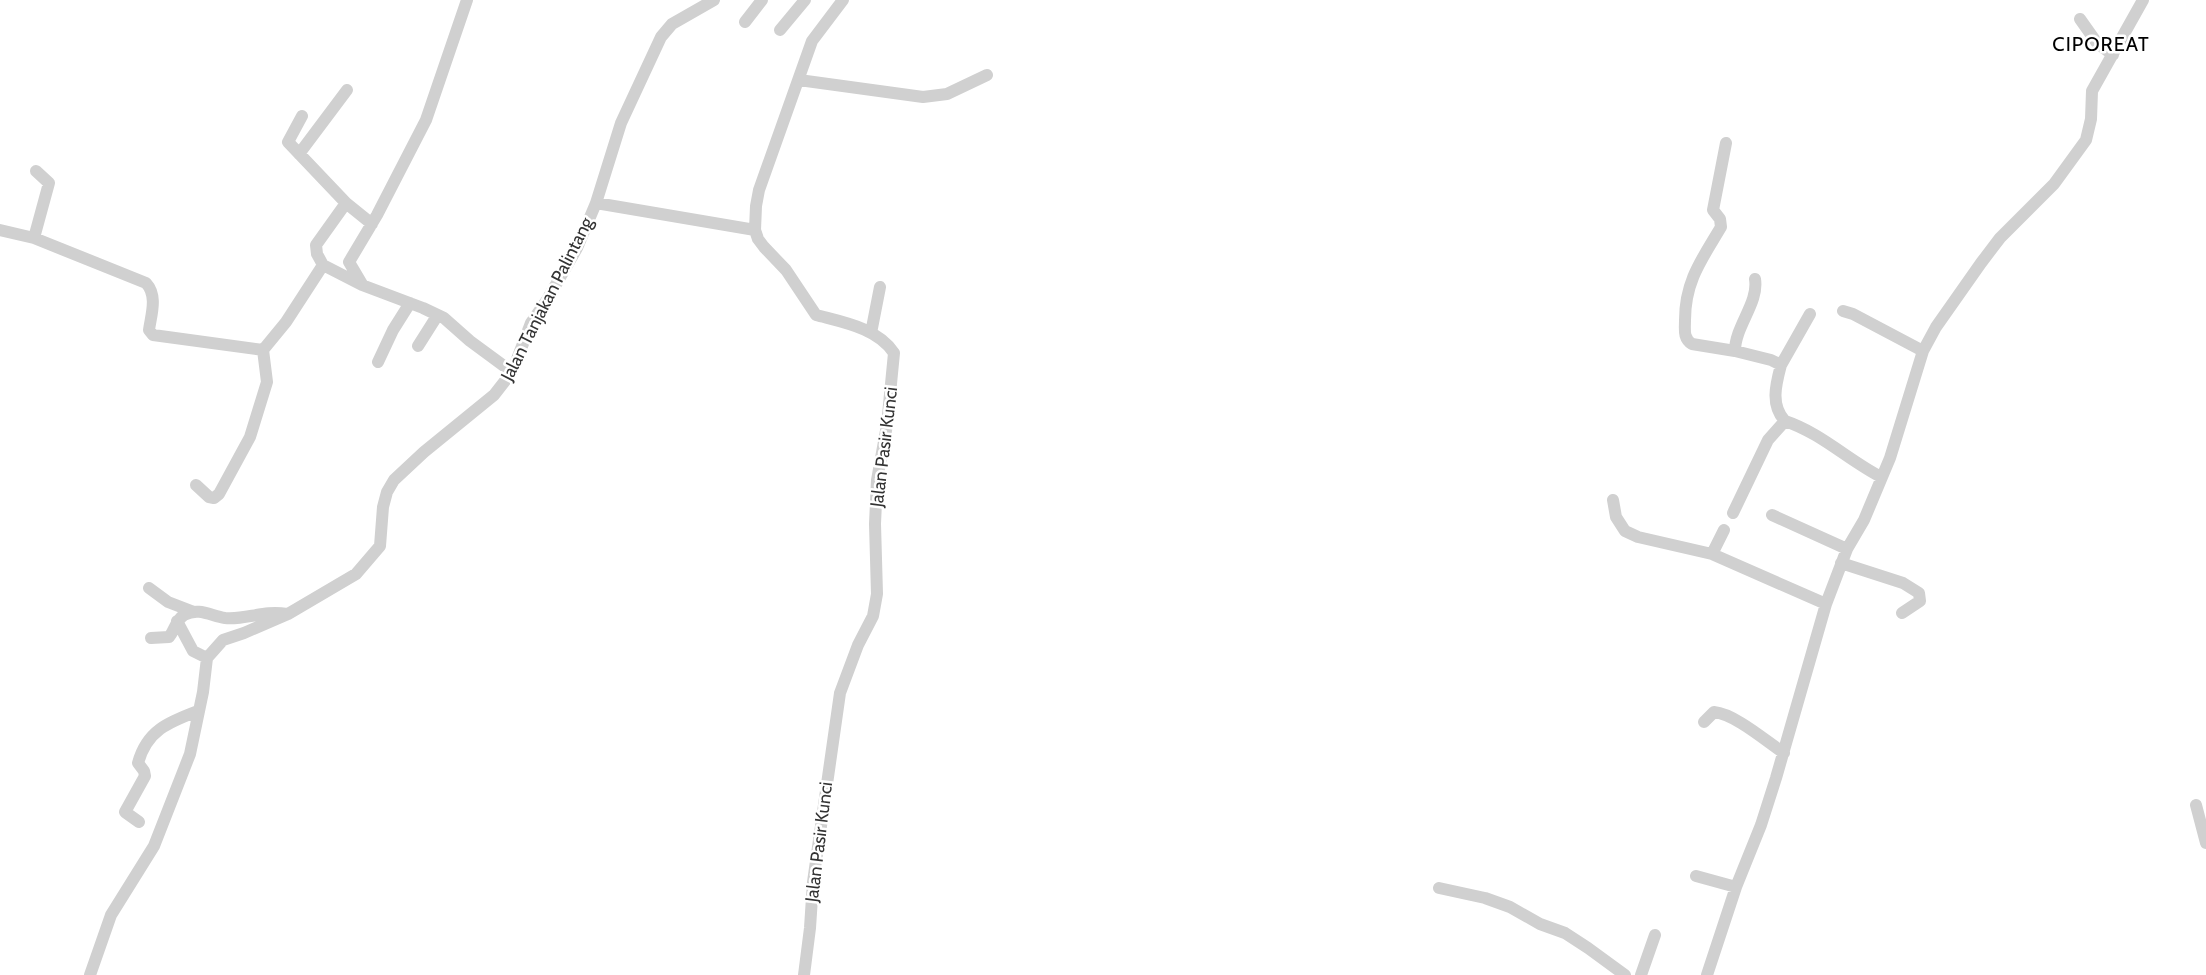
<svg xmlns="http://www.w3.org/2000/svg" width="2206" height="975" viewBox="0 0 2206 975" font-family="Cabin,sans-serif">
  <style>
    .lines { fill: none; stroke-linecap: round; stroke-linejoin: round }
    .minor { stroke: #d0d0d0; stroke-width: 12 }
    .labels { text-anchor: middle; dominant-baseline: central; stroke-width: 5; stroke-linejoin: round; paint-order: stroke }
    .street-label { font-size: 18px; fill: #333; stroke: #fff }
    .quarter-label { font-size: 20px; letter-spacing: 1px; fill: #000; stroke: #fff }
  </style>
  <rect width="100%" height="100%" fill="#fff"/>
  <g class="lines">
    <path class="minor" d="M2080,19l17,24 16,12
      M745,22l17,-22
      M780,30l25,-30
      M799,80l124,17 24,-3 40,-19
      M302,116l-14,26 58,61
      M1726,143l-13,67 7,9 1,8c-19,32 -36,54 -36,93 0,10 -2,18 7,24l43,7
      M299,154l48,-64
      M596,203l159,27
      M0,230l34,8 112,45c12,13 5,32 3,47l4,5 110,15 23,-28 37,-57 39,20 61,23 21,10 26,23 42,31
      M34,238l15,-55 -13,-12
      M323,265l-6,-11 -1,-9 30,-42 26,21
      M1755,279c4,24 -20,47 -20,72l36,9 10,5c-5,19 -11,40 4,56
      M362,284l-13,-22 28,-47 49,-95 41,-120
      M1843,311l10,3 70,37
      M871,333l9,-46
      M418,346l19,-30
      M378,362l15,-32 17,-27
      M1781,365l29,-51
      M196,485l13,12 5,1 5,-4 31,-57 17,-55 -4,-32
      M1613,500l3,17 9,14 13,6 74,17 114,50
      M1733,513l35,-73 17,-19c36,12 63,39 96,56
      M1772,515l75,34
      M1712,554l12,-24
      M1841,563l62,20 16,10 1,8 -18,12
      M149,588l19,14 26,10
      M177,621l16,30 14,7
      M151,638l18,-1c6,-7 6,-16 15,-22 15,-8 27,1 41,3 21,2 38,-8 62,-4
      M1704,722l10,-10c21,2 52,29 70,41
      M2196,805l10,38
      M139,822l-14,-10 20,-36 -1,-5 -6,-8c9,-33 31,-41 60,-52
      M1696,876l40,11
      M1439,888l46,10 25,9 30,17 25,9 23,15 37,27
      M90,975l21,-60 43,-69 36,-92 13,-62 4,-34 16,-18 21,-7 44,-19 68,-40 24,-28 3,-39 4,-15 7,-12 30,-28 70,-57 18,-23 19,-49 16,-23 30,-52 19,-45 25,-80 40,-86 11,-13 42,-24
      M804,975l6,-47 3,-46 27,-189 18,-48 15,-29 4,-22 -2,-70 2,-44 10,-55 7,-72c-16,-25 -52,-31 -78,-38l-30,-45 -22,-23 -6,-8 -3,-9 1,-24 3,-16 53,-149 31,-41
      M1641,975l14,-40
      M1707,975l29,-88 25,-62 15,-47 50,-174 21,-55 17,-29 26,-62 33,-107 13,-24 45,-64 19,-25 54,-54 32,-44 5,-21 1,-28 51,-91"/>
  </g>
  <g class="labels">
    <g class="street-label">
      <text transform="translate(547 299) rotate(-63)">Jalan Tanjakan Palintang</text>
      <text transform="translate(884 447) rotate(-83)">Jalan Pasir Kunci</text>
      <text transform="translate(819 842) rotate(-83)">Jalan Pasir Kunci</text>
    </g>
    <g class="quarter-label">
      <text x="2101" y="44">CIPOREAT</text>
    </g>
  </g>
</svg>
